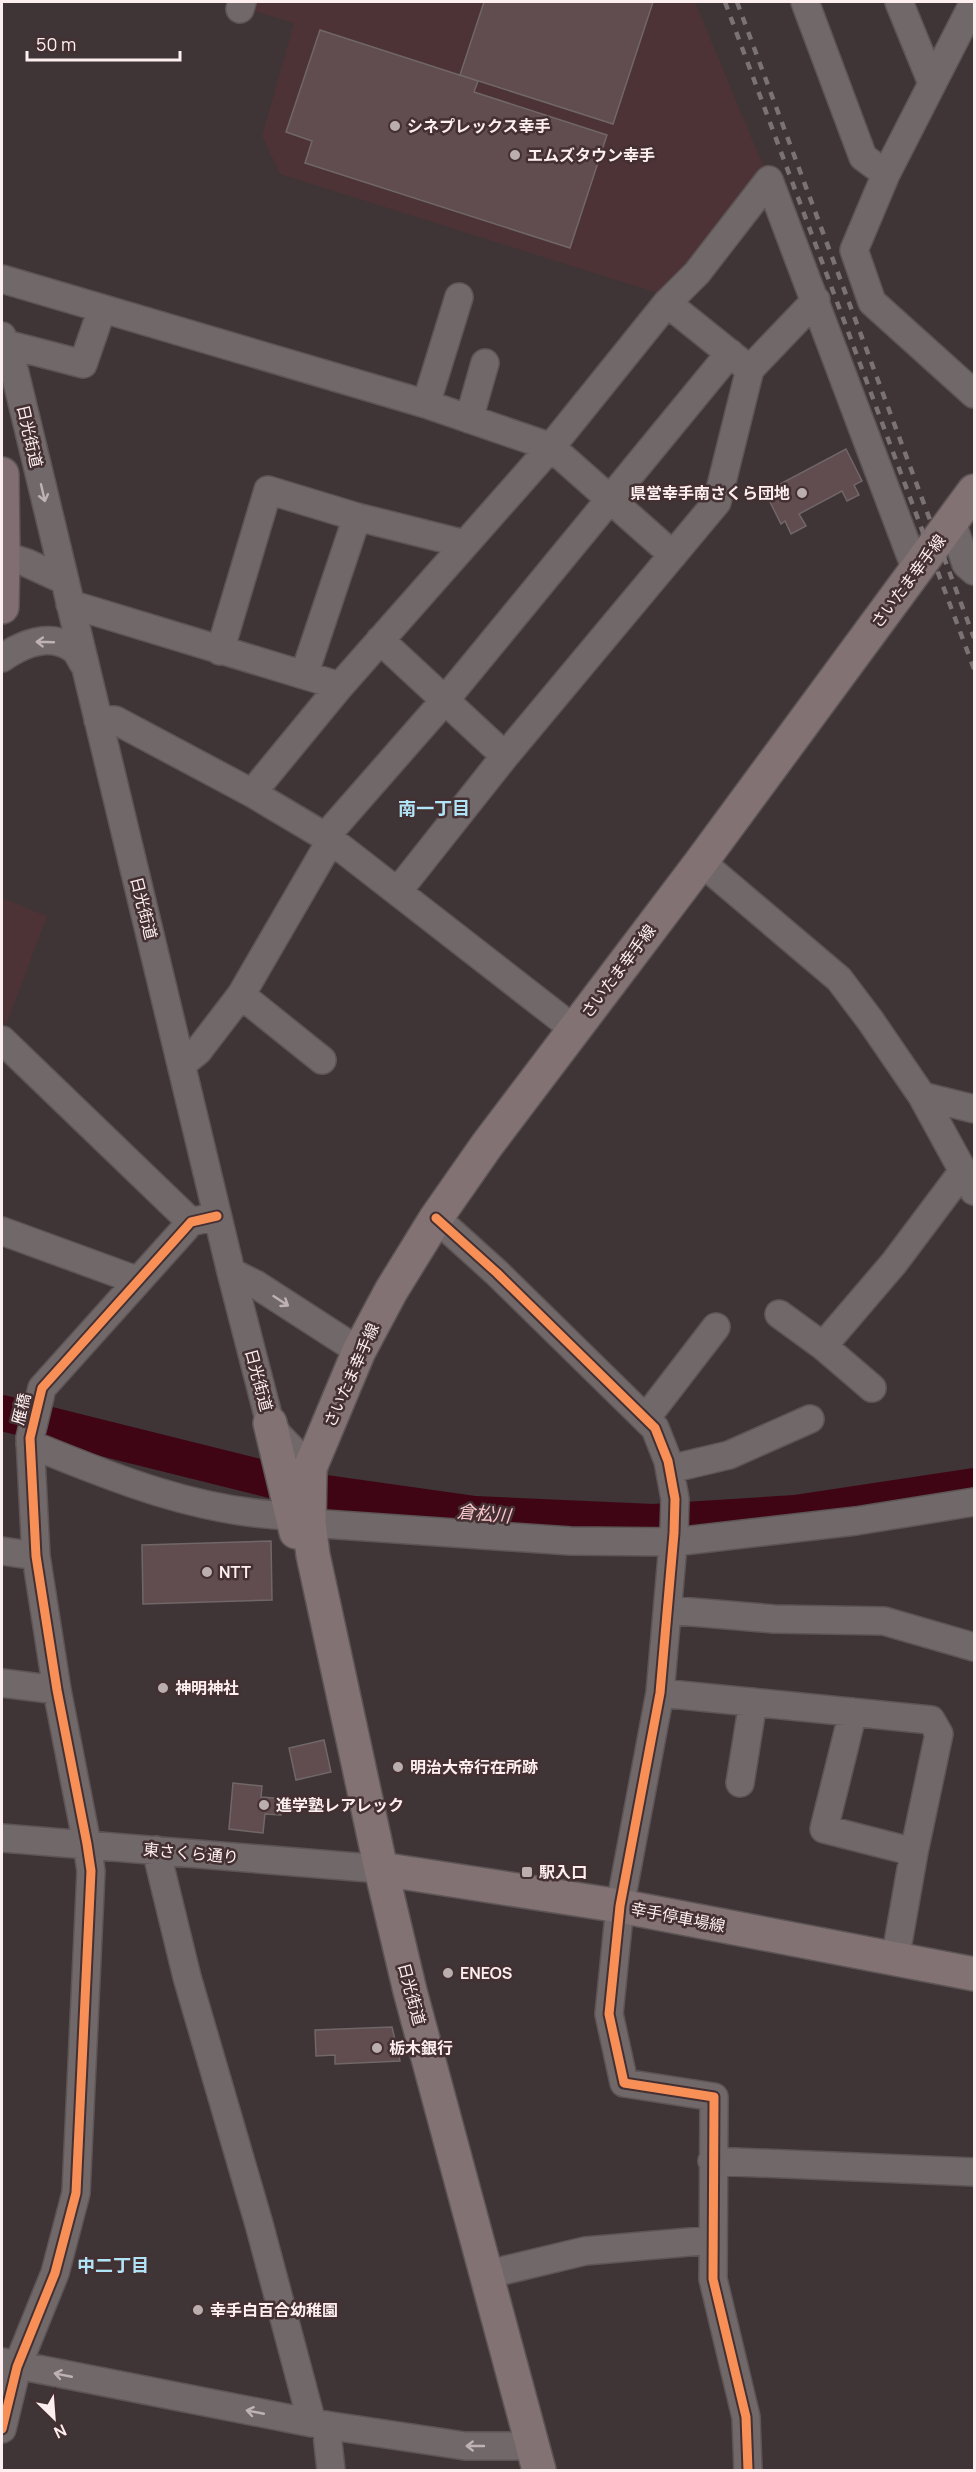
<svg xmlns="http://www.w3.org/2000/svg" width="976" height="2472" viewBox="0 0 976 2472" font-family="Manrope,'Noto Sans JP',sans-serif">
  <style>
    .built { fill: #4d3336 }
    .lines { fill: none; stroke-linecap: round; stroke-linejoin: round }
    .river { stroke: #400515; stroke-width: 36 }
    .building { fill: #614c4f; stroke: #706768; stroke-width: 1.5 }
    .minor-casing { stroke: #5d5455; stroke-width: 30 }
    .major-casing { stroke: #5d5455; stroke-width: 36 }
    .highway-casing { stroke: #5d5455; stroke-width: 36 }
    .minor { stroke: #716869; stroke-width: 27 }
    .major { stroke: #827274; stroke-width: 33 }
    .highway { stroke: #816e72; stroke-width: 33 }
    .rail { stroke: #7a7273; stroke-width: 4.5; stroke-dasharray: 8 8; stroke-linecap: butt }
    .cycleway-casing { stroke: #443032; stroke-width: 13 }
    .cycleway { stroke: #f78f57; stroke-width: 9 }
    .oneway { stroke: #beb2b3 }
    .poi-dot { fill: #baaeaf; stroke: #443032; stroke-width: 2 }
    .labels { text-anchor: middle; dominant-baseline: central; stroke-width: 5; stroke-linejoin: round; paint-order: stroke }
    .poi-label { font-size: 16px; font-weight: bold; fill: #fdeff0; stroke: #443032; text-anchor: start }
    .street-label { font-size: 16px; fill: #fdeff0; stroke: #443032 }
    .neighbourhood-label { font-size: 18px; font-weight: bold; fill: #b0e5f7; stroke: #443032 }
    .water-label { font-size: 18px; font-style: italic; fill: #fcc7cd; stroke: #443032 }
  </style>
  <rect width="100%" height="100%" fill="#3f3536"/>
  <path class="built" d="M224,2h471l74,178 -105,115 -384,-121 -18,-38 32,-113z
    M2,898l45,18 -41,109 -4,-5z"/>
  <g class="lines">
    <path class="river" d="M2,1413l317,79 156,22 178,8 142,-9 179,-27"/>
  </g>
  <path class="building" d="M484,2h169l-40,122 -153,-49z
    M320,30l158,51 -4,11 133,43 -37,113 -265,-85 7,-22 -26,-9z
    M846,449l16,32 -8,4 5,10 -12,6 -5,-10 -43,23 7,12 -15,8 -6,-13 -4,3 -16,-32z
    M271,1541l1,59 -129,4 -1,-59z
    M324,1740l7,32 -35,8 -7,-32z
    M233,1783l29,3 -1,11 37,3 -2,12 -14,-2 -1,5 -16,-1 -2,19 -34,-4z
    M392,2027l8,34 -65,3v-9l-19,1 -1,-26z"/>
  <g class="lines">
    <defs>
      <path id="minor" d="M805,2l58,155 23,17
        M899,2l33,81
        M974,2l-88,172 -32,76 18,52 102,92
        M240,9l2,-7
        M2,279l424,125 125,43 122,108
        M667,303l76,61
        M2,336l13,37 216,899 39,151 9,13 31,32
        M6,344l77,20 19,-55
        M426,404l33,-107
        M469,419l16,-56
        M952,522l14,42 8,7
        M3,555l24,8 37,17
        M70,604l270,82
        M380,640l125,116
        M220,651l48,-161 89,27 108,27
        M2,658c19,-13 47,-26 70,-10 5,3 8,10 11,15
        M304,675l53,-158
        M98,720h17l137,73 79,47 243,189
        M252,793l88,-107 211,-239 116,-144 30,-30 72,-93 147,390
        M325,837l120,-137 285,-347
        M701,862l138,117 31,41 52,76 52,95
        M398,891l107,-135 212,-254 33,-133 66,-69
        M241,995l81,65
        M2,1040l189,182
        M182,1064l16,-13 43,-56 90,-155
        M922,1096l52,13
        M436,1218l61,55 158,155 13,33 7,38 -1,34 -14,160 -40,213 -11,108 15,69 90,14 -1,182 33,138 2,53
        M2,1231l134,49
        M231,1272l26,13 102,66
        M779,1314l44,32
        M872,1388l-49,-42 71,-83 69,-92
        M646,1418l70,-91
        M30,1444c85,35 170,69 262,72
        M670,1469l59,-14 81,-36
        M309,1523l261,18 104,1 182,-21 118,-19
        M2,1551l34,5
        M668,1610l106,9 110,2 90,26
        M2,1683l55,7
        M660,1693l271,27 8,14 -25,118 -19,108
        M853,1712l-29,117 90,23
        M740,1783l13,-81
        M2,1838l379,31
        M156,1850l31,127 72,247 53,199
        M712,2161l262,11
        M485,2275l100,-24 128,-11
        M2,2362l310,61 153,23h69
        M326,2425l5,45
        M2,2429l15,-62 38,-94 21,-80 15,-322 -4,-27 -30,-154 -21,-134 -6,-118 12,-50 149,-166 26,-6"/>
      <path id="major" d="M270,1423l26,109
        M381,1869l239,37 354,68
        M539,2470l-129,-479 -29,-122 -68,-314 -4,-32 1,-55 49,-117 32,-60 45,-73 51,-73 214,-283 273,-371"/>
      <path id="highway" d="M2,474l1,81 -1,52"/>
    </defs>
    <use href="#minor" class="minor-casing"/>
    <use href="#major" class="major-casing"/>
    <use href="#highway" class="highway-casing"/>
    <use href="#minor" class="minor"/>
    <use href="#major" class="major"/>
    <use href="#highway" class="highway"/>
    <path class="rail" d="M725,2l249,667
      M737,2l237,636"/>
    <defs>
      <path id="cycleway" d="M436,1218l61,55 158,155 13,33 7,38 -1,34 -14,160 -40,213 -11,108 15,69 90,14 -1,182 33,138 2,53
        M2,2429l15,-62 38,-94 21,-80 15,-322 -4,-27 -30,-154 -21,-134 -6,-118 12,-50 149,-166 26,-6"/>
    </defs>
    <use href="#cycleway" class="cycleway-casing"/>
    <use href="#cycleway" class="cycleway"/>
  </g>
  <defs><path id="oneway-shaft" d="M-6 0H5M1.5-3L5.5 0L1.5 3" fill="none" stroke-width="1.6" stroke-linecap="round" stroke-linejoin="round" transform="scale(1.5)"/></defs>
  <g class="oneway">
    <use href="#oneway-shaft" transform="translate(43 493) rotate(77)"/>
    <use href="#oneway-shaft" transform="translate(45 642) rotate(-178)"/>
    <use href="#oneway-shaft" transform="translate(281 1301) rotate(33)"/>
    <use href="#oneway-shaft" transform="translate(63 2375) rotate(-169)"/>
    <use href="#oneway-shaft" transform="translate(255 2412) rotate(-169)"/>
    <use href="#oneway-shaft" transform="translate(475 2446) rotate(-180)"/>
  </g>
  <g class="poi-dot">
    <circle cx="395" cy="126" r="6"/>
    <circle cx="515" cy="155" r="6"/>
    <circle cx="802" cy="493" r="6"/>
    <circle cx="207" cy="1572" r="6"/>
    <circle cx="163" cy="1688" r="6"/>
    <circle cx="398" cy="1767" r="6"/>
    <circle cx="264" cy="1805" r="6"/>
    <rect x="521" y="1866" width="12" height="12" rx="3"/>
    <circle cx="448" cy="1973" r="6"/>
    <circle cx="377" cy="2048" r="6"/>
    <circle cx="198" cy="2310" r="6"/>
  </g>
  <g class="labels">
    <g class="poi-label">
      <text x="407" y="126">シネプレックス幸手</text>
      <text x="527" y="155">エムズタウン幸手</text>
      <text x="790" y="493" text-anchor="end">県営幸手南さくら団地</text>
      <text x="219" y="1572">NTT</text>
      <text x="175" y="1688">神明神社</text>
      <text x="410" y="1767">明治大帝行在所跡</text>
      <text x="276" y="1805">進学塾レアレック</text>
      <text x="539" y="1872">駅入口</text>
      <text x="460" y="1973">ENEOS</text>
      <text x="389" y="2048">栃木銀行</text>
      <text x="210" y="2310">幸手白百合幼稚園</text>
    </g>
    <g class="street-label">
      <text transform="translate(30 436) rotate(77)">日光街道</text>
      <text transform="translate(908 581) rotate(-53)">さいたま幸手線</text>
      <text transform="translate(144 908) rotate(76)">日光街道</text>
      <text transform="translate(618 971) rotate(-53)">さいたま幸手線</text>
      <text transform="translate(351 1375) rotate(-66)">さいたま幸手線</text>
      <text transform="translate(259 1380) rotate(75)">日光街道</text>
      <text transform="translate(21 1409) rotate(-76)">雁橋</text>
      <text transform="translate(191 1853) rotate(5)">東さくら通り</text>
      <text transform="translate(678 1917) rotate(11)">幸手停車場線</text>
      <text transform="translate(412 1994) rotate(75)">日光街道</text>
    </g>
    <g class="neighbourhood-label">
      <text x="434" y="808">南一丁目</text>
      <text x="113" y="2265">中二丁目</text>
    </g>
    <g class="water-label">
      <text transform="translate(484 1513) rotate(5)">倉松川</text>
    </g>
  </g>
  <rect width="976" height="2472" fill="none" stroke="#fdeff0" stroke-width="6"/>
  <g transform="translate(54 2418) rotate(155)" stroke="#443032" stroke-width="4.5" paint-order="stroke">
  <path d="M0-4.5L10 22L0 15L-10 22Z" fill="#fdeff0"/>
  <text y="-9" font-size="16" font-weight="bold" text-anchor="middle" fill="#fdeff0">N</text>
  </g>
  <path d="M27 51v9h153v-9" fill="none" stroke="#fdeff0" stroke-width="3"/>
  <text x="36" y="51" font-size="18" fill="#fdeff0" stroke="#443032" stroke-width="4.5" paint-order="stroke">50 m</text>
</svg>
